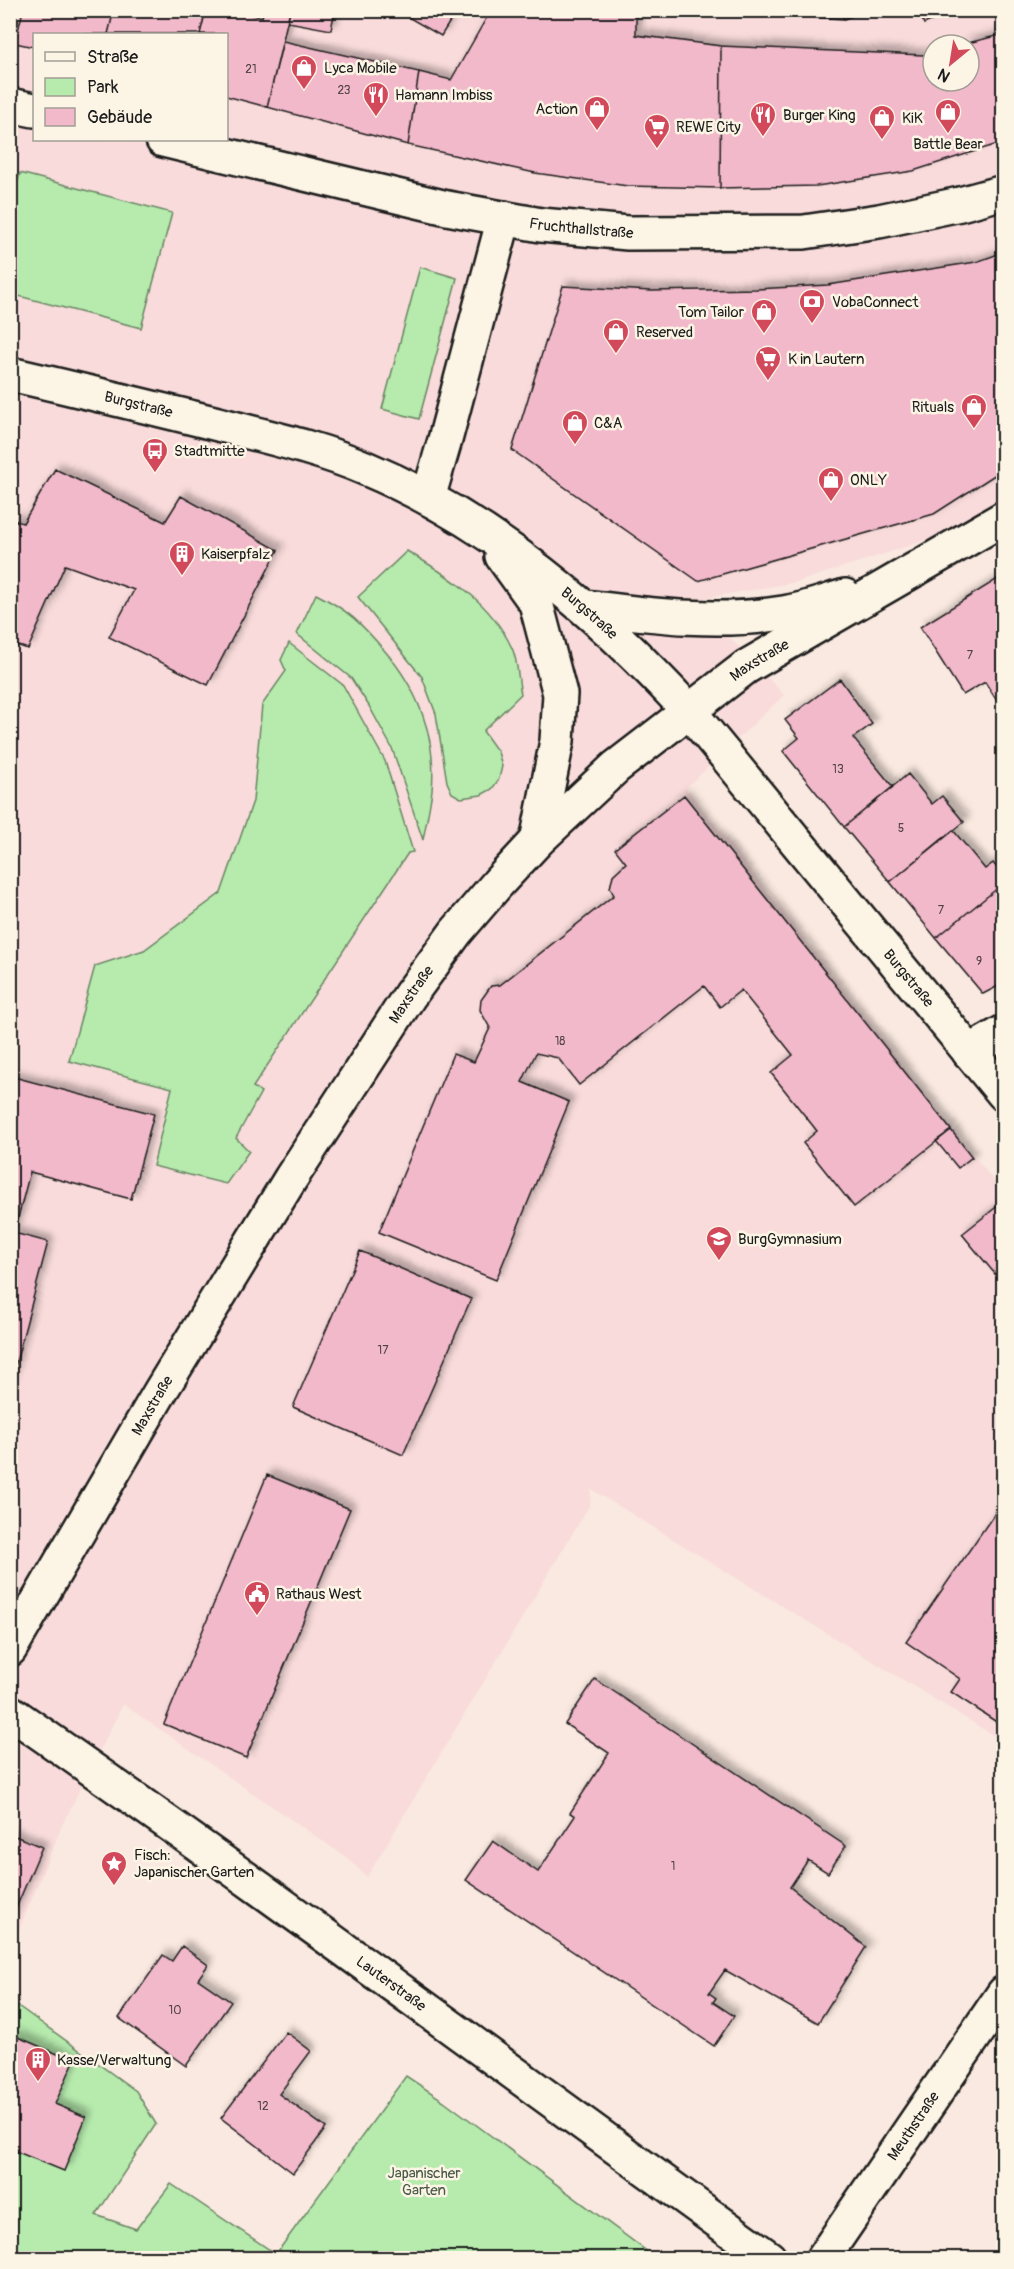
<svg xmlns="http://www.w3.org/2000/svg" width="1014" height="2269" viewBox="0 0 1014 2269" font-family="Pangolin,sans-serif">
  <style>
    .built { fill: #f8dbda; fill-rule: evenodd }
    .green { fill: #b6ebad; stroke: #698464; stroke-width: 1.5 }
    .building { fill: #f2b9cb; stroke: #1c1c1c; stroke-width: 1.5; filter: url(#shadow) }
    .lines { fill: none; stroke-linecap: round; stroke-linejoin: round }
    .minor-casing { stroke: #1c1c1c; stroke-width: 38 }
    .secondary-casing { stroke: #1c1c1c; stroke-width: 38 }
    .minor { stroke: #fcf5e5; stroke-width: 33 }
    .secondary { stroke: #fcf5e5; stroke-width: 33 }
    .labels { text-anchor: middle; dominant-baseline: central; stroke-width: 5; stroke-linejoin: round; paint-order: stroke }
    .number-label { font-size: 12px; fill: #524348 }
    .poi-label { font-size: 15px; fill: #1c1c1c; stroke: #fcf5e5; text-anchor: start }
    .street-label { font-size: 15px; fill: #1c1c1c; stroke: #fcf5e5 }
    .park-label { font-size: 15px; fill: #4a5a48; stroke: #fcf5e5 }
  </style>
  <defs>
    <filter id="shadow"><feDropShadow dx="5.5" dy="-5.5" stdDeviation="3" flood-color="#0004"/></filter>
  </defs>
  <rect width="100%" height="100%" fill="#fae9e0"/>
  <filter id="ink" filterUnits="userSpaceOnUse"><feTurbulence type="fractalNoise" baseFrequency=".0167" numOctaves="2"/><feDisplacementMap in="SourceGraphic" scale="12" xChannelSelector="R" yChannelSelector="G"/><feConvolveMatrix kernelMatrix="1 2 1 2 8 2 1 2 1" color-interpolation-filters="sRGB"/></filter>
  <g filter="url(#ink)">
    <path class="built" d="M11,11h992v486l-67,40 -139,45 -103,18 90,95 -98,93 317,405v548l-412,-252 -1,15 -223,373 -21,-20 -223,-153 -60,119 -52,126zM34,34h192v106h-192zM933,45h36v36h-36z"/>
    <path class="green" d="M20,173l152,40 -31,115 -130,-34v-86z
      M420,267l37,11 -38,141 -37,-10z
      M407,551c42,25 83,50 105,97 6,13 6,32 9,46l-38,37 15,21 4,14 -3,13 -7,10 -11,6 -20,3 -9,-5 -5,-11 -11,-68 -14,-37 -64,-80z
      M316,594c32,16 45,29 68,56 34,39 53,87 48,140 -2,17 -6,33 -9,50l-31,-92 -23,-42 -18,-28 -54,-44z
      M289,643l54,42 42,76 28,91 -5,1 -155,234 8,5 -25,46 13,13 -23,33 -73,-18 19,-78 -103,-27 26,-95 49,-16 77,-57 32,-92 9,-96 24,-34 -5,-11z
      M18,2006l118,85 20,33 -60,91 40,14 35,-45 105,70 130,-178 38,25 212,157h-645l-1,-234z"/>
    <path class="building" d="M23,10h91l-6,24h-74v13l-19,-4z
      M114,10h92l-6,24h-92z
      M206,10h26l30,7 2,-7h26l-23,97 -41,-11v-62h-26z
      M290,10h45l-4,20 -43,-8z
      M412,10h45l-16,26 -33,-19z
      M491,10h145v25l85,11 -1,142 -92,-2 -93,-13 -127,-28 11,-73 32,8z
      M761,10h79l4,9 -81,-5z
      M840,10h28l-24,9z
      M918,10h39l-33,14z
      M1004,34v108l-91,29 -96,15 -97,2 1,-142 202,9 10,-3v29h36v-36h-9z
      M283,41l136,31 -11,73 -141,-38z
      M1004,252v217l-70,45 -236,67 -186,-131 51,-164 88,5 105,-2 72,-4 148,-23z
      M55,469l110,53 16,-26 97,54 -70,135 -99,-48 25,-47 -69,-25 -37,84 -18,-6v-124l13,4z
      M1004,575v137l-19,-30 -22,13 -43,-68z
      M840,679l32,45 -19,14 40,49 -49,40 -61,-76 16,-13 -14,-18z
      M908,774l24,30 10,-8 22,26 -74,60 -46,-55z
      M684,795l267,335 -97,77 -51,-64 14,-12 -46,-58 22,-18 -52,-65 -21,17 -16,-21 -125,99 -21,-27 -22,-5 -14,29 47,20 -73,178 -117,-48 74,-178 21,8 16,-34 -10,-18 1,-10 10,-14 9,-1 114,-90 -4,-7 3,-13 13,-12 -11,-14z
      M953,830l32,39 8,-6 11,13v7l-68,55 -46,-56z
      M1004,883v100l-21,11 -47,-56z
      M10,1076l144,38 -23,85 -101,-27 -16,61 34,9 -38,143z
      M951,1130l21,27 -14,11 -22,-27z
      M1004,1201v84l-42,-51z
      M360,1251l111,48 -68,156 -110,-48z
      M267,1475l83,34 -104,249 -82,-34z
      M1004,1500v227l-53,-35 9,-13 -54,-37z
      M595,1679l251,167 -18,27 -20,-13 -18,27 76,60 -48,76 -93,-53 -16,23 7,5 -3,4 21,14 -20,30 -248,-166 27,-39 45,31 37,-56 -5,-3 39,-60 -44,-29z
      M10,1834l32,13 -32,75z
      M182,1946l26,19 -10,14 33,23 -45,64 -67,-48 44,-63 9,6z
      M286,2032l25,19 -32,43 47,34 -33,45 -72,-55z
      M13,2035l61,26 -19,43 31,13 -22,54 -54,-22v-108z"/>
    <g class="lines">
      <defs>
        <g id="minor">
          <path d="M10,105l24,5"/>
          <path id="s1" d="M163,140l284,68 94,17 87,8 176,-1 75,-11 81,-17 44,-12"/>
          <path d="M428,498l17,-58 59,-222"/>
          <path id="s2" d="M689,711l315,383"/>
          <path d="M969,1052l35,-20"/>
          <path id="s3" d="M823,2258l181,-265"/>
        </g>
        <g id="secondary">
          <path id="s4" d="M10,374c70,16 139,33 208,50 49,13 100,24 147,44 127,53 232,143 324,243"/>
          <path d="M502,556l34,47 24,91 -3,47 -20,100"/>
          <path d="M586,607c65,8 131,17 197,6 21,-3 42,-11 62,-17"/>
          <path id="s5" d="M10,1649l150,-257 131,-214 119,-183 46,-63 42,-49 39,-42 79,-74 130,-100 258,-149"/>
          <path id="s6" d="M10,1712c257,178 506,364 759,546"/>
        </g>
      </defs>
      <use href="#minor" class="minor-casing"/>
      <use href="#secondary" class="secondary-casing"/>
      <use href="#minor" class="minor"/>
      <use href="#secondary" class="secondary"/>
    </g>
  </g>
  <defs>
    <symbol id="shop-pin" viewBox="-11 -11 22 30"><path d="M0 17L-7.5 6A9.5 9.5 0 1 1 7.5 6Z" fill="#d1495b" stroke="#fcf5e5"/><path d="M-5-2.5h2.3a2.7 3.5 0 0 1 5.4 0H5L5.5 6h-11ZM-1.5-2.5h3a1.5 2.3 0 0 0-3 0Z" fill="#fff"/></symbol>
    <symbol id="restaurant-pin" viewBox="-11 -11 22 30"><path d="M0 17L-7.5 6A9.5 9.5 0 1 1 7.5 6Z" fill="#d1495b" stroke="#fcf5e5"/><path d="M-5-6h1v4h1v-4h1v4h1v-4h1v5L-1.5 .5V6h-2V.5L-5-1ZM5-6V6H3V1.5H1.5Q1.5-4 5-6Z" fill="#fff"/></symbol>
    <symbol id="supermarket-pin" viewBox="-11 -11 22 30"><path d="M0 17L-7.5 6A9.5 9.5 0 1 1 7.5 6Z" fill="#d1495b" stroke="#fcf5e5"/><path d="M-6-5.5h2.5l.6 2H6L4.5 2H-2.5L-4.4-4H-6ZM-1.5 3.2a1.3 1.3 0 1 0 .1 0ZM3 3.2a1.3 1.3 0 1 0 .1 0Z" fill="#fff"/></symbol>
    <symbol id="bank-pin" viewBox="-11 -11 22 30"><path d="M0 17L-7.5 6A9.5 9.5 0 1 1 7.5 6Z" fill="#d1495b" stroke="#fcf5e5"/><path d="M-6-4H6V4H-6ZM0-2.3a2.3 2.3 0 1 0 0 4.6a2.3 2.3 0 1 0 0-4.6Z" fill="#fff"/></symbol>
    <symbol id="bus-pin" viewBox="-11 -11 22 30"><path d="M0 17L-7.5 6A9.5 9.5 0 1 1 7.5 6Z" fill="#d1495b" stroke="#fcf5e5"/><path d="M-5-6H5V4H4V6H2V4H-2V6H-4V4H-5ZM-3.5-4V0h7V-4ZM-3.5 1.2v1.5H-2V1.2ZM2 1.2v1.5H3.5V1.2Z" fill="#fff"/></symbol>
    <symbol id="building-pin" viewBox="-11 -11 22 30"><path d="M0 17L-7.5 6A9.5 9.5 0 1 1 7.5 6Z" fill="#d1495b" stroke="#fcf5e5"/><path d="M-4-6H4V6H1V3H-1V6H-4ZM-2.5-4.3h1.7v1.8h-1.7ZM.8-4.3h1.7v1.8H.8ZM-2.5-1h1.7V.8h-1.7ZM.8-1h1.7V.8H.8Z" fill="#fff"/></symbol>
    <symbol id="school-pin" viewBox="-11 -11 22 30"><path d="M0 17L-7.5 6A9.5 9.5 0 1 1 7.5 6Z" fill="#d1495b" stroke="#fcf5e5"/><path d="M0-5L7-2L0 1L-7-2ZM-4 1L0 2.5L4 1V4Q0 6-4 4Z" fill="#fff"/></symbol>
    <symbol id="civic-pin" viewBox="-11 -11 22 30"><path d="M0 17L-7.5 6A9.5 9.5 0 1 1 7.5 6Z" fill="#d1495b" stroke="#fcf5e5"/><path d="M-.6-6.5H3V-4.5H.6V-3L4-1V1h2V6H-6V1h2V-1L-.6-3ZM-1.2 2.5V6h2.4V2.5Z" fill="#fff"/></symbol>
    <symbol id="sight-pin" viewBox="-11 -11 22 30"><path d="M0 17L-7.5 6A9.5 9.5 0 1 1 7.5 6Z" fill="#d1495b" stroke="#fcf5e5"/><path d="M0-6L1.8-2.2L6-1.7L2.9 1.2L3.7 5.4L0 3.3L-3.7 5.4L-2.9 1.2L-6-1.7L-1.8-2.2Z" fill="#fff"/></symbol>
  </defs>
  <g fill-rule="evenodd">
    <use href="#shop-pin" x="289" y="53" width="30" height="40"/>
    <use href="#restaurant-pin" x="361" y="80" width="30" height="40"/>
    <use href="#shop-pin" x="582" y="94" width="30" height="40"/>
    <use href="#shop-pin" x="933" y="97" width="30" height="40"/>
    <use href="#restaurant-pin" x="748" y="100" width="30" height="40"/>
    <use href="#shop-pin" x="867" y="103" width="30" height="40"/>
    <use href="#supermarket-pin" x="642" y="112" width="30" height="40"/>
    <use href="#bank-pin" x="797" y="287" width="30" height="40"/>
    <use href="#shop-pin" x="749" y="297" width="30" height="40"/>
    <use href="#shop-pin" x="601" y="317" width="30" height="40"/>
    <use href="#supermarket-pin" x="753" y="344" width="30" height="40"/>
    <use href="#shop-pin" x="959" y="392" width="30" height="40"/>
    <use href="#shop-pin" x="560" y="408" width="30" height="40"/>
    <use href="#bus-pin" x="140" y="436" width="30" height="40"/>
    <use href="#shop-pin" x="816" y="465" width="30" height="40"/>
    <use href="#building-pin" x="167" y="539" width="30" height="40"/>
    <use href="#school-pin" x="704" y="1224" width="30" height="40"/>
    <use href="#civic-pin" x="242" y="1579" width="30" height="40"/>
    <use href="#sight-pin" x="99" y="1849" width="30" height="40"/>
    <use href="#building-pin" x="23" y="2045" width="30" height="40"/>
  </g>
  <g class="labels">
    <g class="number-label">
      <text x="251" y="69">21</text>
      <text x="344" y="90">23</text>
      <text x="970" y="655">7</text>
      <text x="838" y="769">13</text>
      <text x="901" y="828">5</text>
      <text x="941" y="910">7</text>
      <text x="979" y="961">9</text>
      <text x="560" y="1041">18</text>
      <text x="383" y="1350">17</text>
      <text x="673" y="1866">1</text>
      <text x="175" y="2010">10</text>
      <text x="263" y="2106">12</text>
    </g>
    <g class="poi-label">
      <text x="324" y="68">Lyca Mobile</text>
      <text x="395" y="95">Hamann Imbiss</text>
      <text x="578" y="109" text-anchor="end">Action</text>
      <text x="783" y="115">Burger King</text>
      <text x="902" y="118">KiK</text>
      <text x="676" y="127">REWE City</text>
      <text x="948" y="144" text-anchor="middle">Battle Bear</text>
      <text x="832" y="302">VobaConnect</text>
      <text x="744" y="312" text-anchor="end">Tom Tailor</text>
      <text x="636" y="332">Reserved</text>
      <text x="788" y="359">K in Lautern</text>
      <text x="954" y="407" text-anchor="end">Rituals</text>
      <text x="594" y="423">C&amp;A</text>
      <text x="174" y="451">Stadtmitte</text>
      <text x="850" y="480">ONLY</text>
      <text x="201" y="554">Kaiserpfalz</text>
      <text x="738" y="1239">BurgGymnasium</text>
      <text x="276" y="1594">Rathaus West</text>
      <text x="134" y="1855">Fisch:<tspan x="134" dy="17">Japanischer Garten</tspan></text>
      <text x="57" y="2060">Kasse/Verwaltung</text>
    </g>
    <g class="street-label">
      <text stroke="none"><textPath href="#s1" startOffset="428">Fruchthallstraße</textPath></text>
      <text stroke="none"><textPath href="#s4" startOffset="132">Burgstraße</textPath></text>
      <text stroke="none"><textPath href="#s4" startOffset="636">Burgstraße</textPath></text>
      <text stroke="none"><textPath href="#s5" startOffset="1254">Maxstraße</textPath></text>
      <text stroke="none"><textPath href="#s2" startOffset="346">Burgstraße</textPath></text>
      <text stroke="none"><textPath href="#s5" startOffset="768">Maxstraße</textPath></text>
      <text stroke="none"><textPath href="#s5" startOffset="282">Maxstraße</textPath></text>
      <text stroke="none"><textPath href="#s6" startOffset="468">Lauterstraße</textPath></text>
      <text stroke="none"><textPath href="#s3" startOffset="160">Meuthstraße</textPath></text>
    </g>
    <g class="park-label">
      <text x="424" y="2173">Japanischer<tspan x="424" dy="17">Garten</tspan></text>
    </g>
  </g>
  <rect width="1014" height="2269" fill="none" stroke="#fcf5e5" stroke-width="36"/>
  <rect x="18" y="18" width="978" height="2233" fill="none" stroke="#1c1c1c" stroke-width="2" filter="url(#ink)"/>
  <rect x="33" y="33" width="195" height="108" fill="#fcf5e5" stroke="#a29e95" stroke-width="1.5"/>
  <rect x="45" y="52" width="30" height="9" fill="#fcf5e5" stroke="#a29e95" stroke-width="1.5"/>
  <text x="87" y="63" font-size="18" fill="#1c1c1c">Straße</text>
  <rect x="45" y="78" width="30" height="18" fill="#b6ebad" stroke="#a29e95" stroke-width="1.5"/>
  <text x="87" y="93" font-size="18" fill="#1c1c1c">Park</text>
  <rect x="45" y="108" width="30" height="18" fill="#f2b9cb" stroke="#a29e95" stroke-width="1.5"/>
  <text x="87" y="123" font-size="18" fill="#1c1c1c">Gebäude</text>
  <g transform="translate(951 63) rotate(210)"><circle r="28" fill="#fcf5e5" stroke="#a29e95" stroke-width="1.5"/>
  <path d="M0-4.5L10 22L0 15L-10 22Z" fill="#d1495b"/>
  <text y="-9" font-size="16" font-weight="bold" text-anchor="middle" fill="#1c1c1c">N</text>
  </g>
</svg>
